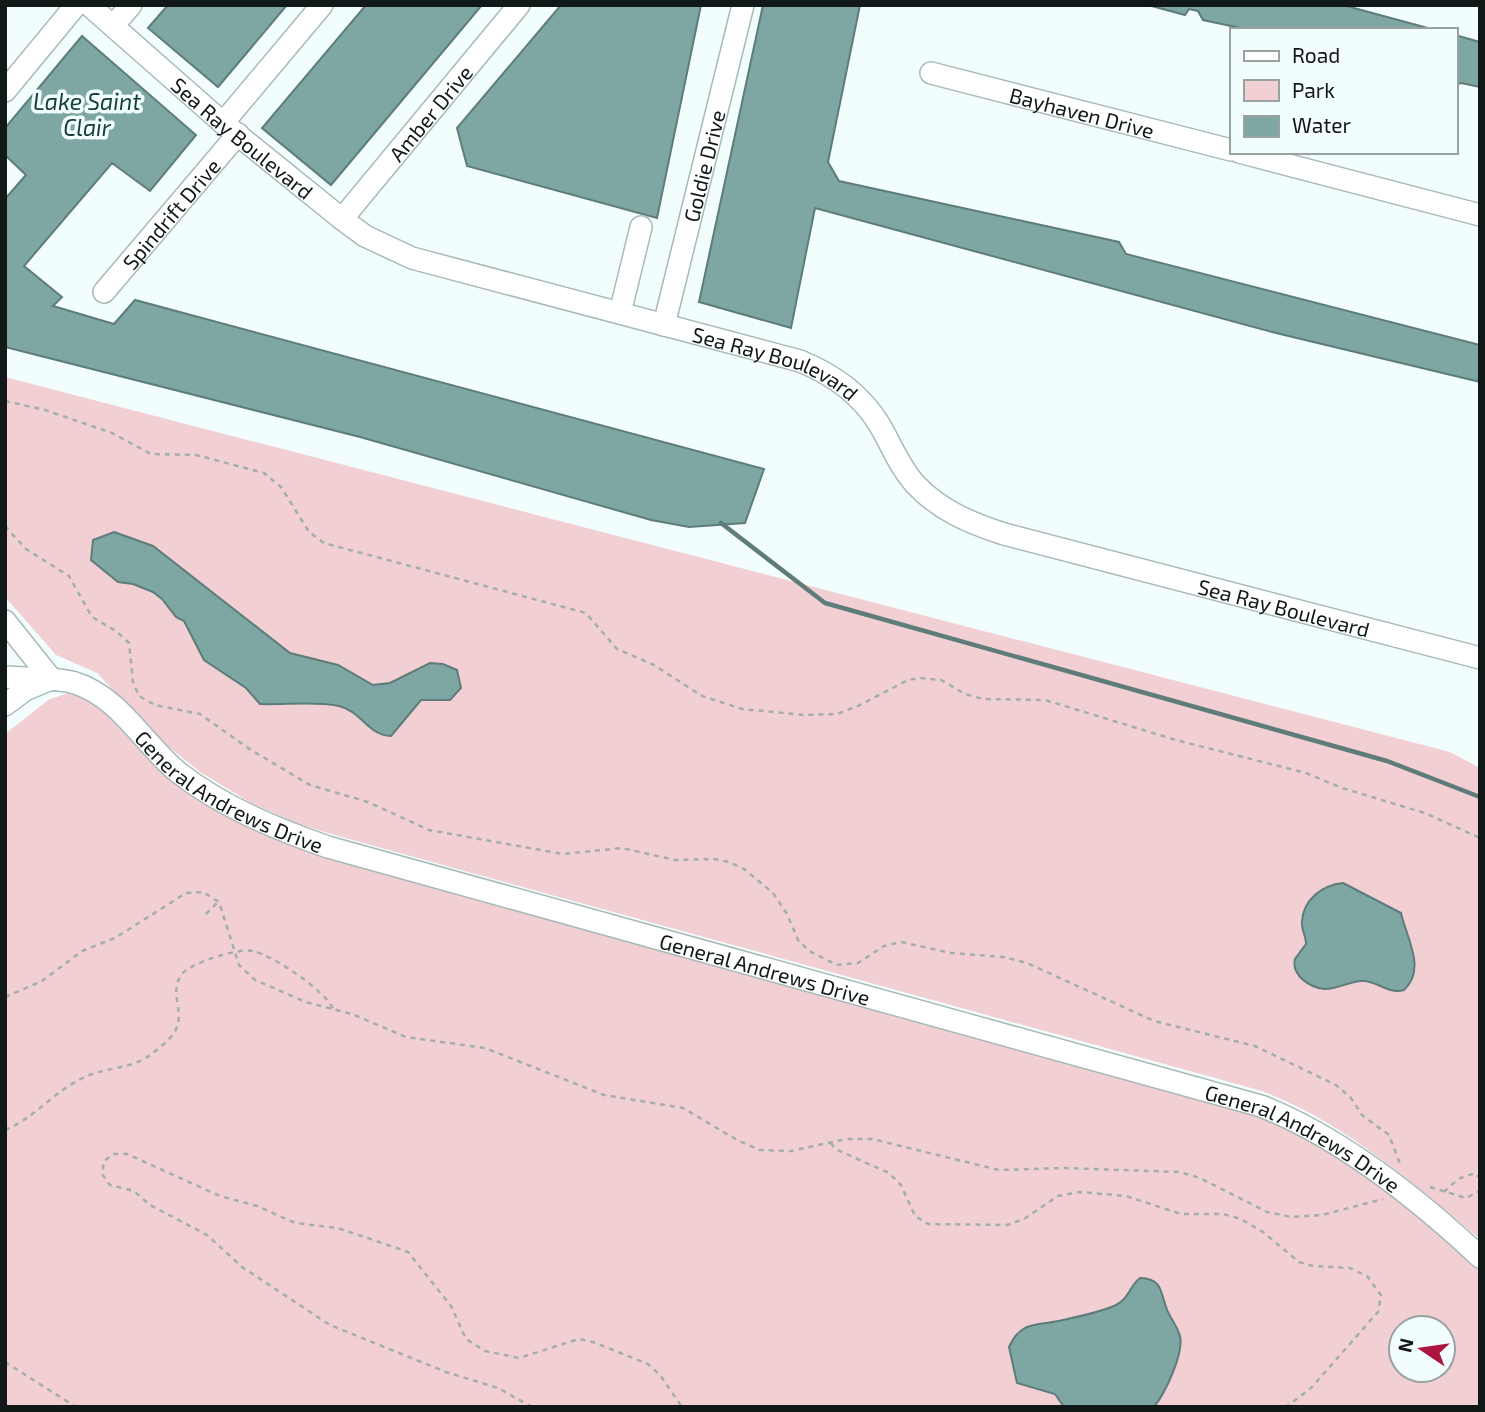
<svg xmlns="http://www.w3.org/2000/svg" width="1485" height="1412" viewBox="0 0 1485 1412" font-family="'Exo 2',sans-serif">
  <style>
    .green { fill: #f1cfd2; fill-rule: evenodd }
    .water { fill: #7ea7a4; stroke: #5d7c7a; stroke-width: 2 }
    .lines { fill: none; stroke-linecap: round; stroke-linejoin: round }
    .stream { stroke: #5d7c7a; stroke-width: 4.5 }
    .minor-casing { stroke: #a7bab9; stroke-width: 24 }
    .path { stroke: #a3aead; stroke-width: 2.5; stroke-dasharray: 5 5; stroke-linecap: butt }
    .minor { stroke: #fff; stroke-width: 21 }
    .labels { text-anchor: middle; dominant-baseline: central; stroke-width: 7; stroke-linejoin: round; paint-order: stroke }
    .street-label { font-size: 21px; fill: #111918; stroke: #f2fefd }
    .water-label { font-size: 23px; font-style: italic; fill: #153d3b; stroke: #f2fefd }
  </style>
  <rect width="100%" height="100%" fill="#f2fefd"/>
  <path class="green" d="M5,377l1445,375 30,16v471c-69,-57 -134,-116 -218,-148l-924,-255 -42,-13 -45,-20 -51,-31 -41,-33 -62,-66 -41,-18 -51,-58z
    M73,691c35,17 52,47 80,72 39,36 90,61 139,82l937,258 89,38 75,53 87,75v138h-1475v-673l43,-34zM1401,1328h42v42h-42z"/>
  <path class="water" d="M168,5h119l-69,82 -70,-59z
    M366,5h116l-151,180 -69,-57z
    M561,5h140l-44,213 -190,-52 -10,-38z
    M763,5h97l-32,157 11,19 280,61 7,12 354,91v37l-204,-49 -461,-125 -24,120 -92,-26z
    M1148,5h195l92,25h-185l-47,-10 -5,-9 -9,-2 -4,6z
    M1455,35l25,7v45l-19,-4 -6,2z
    M82,36l114,99 -46,56 -38,-28 -88,103 38,31 -9,9 61,18 21,-24 629,169 -19,54 -56,4 -38,-7 -291,-83 -355,-90v-148l21,-24 -21,-20v-27z
    M114,532l39,14 137,107 48,12 35,20 17,-2 40,-20 13,1 14,6 4,18 -11,12h-29l-30,36c-22,0 -30,-25 -52,-30 -25,-5 -54,-1 -79,-2l-14,-16 -42,-28 -20,-39 -8,-4 -14,-18 -9,-7 -20,-8 -15,-2 -27,-22 2,-20z
    M1343,883l58,30c5,24 26,56 3,77 -16,5 -27,-10 -42,-9 -12,0 -24,8 -37,8 -15,-1 -34,-14 -30,-30l11,-15c0,-8 -5,-15 -4,-22 1,-23 21,-37 41,-39z
    M1140,1278c22,1 20,12 26,29 3,10 11,18 14,29 4,18 -15,57 -26,71h-90l-9,-13 -38,-11 -8,-36c12,-26 26,-21 49,-26 18,-4 41,-8 58,-16 13,-6 14,-20 24,-27z"/>
  <g class="lines">
    <path class="stream" d="M721,523l104,80 562,158 93,36"/>
    <defs>
      <g id="minor">
        <path id="s1" d="M89,5l134,118 119,96 23,17 47,22 388,103c32,13 60,32 79,63 12,20 20,42 36,60 24,26 55,39 89,50l476,124"/>
        <path d="M114,25l17,-20"/>
        <path id="s2" d="M931,73l300,77"/>
        <path d="M5,91l71,-86"/>
        <path d="M223,123l99,-118"/>
        <path d="M1239,152l241,63"/>
        <path id="s3" d="M342,219l177,-214"/>
        <path id="s4" d="M104,292l134,-158"/>
        <path d="M620,313l21,-86"/>
        <path id="s5" d="M664,325l79,-320"/>
        <path d="M5,621l47,59"/>
        <path id="s6" d="M5,677c22,2 48,0 70,6 45,14 69,62 104,90 44,34 97,56 149,74l933,259c81,32 156,92 219,151"/>
        <path d="M5,705l20,-15 21,-9"/>
      </g>
    </defs>
    <use href="#minor" class="minor-casing"/>
    <path class="path" d="M5,401l40,9 67,23 39,21 45,1 68,18 17,14 28,45 15,11 262,70 31,36 37,16 48,31 40,13 62,6 33,-1 21,-8 50,-26 13,-2 20,2 24,14 18,5 62,1 131,40 130,33 36,15 83,25 55,25
      M5,526l21,23 43,27 23,41 24,14 13,12 4,39 6,14 16,9 45,9 51,36 59,35 58,17 61,28 134,24 59,-6 53,12 39,-1 15,3 15,7 29,24 14,21 11,26 11,11 28,14 21,-2 26,-17 17,-4 50,11 53,4 23,6 127,58 101,25 81,39 15,13 11,17 27,20 11,29
      M206,914l12,-12
      M5,997l37,-16 40,-30 33,-13 71,-45 17,-1 16,10 20,63 16,15 51,22 46,12 54,23 79,11 119,47 79,13 54,32 23,10 31,1 55,-12h26l127,31 65,-2 115,4 21,6 67,34 24,5 31,-2 61,-16
      M5,1130c30,-12 50,-40 80,-53 24,-11 48,-7 69,-25 9,-7 21,-16 24,-28 4,-17 -9,-35 5,-51 10,-11 55,-25 70,-22 19,4 73,40 80,58
      M831,1143l4,6 54,24 12,12 14,31 13,8 79,1 17,-6 34,-23 22,-4 46,4 55,18h42l18,5 22,13 36,30 14,4 37,2 17,8 14,19 -3,17 -67,76 -25,19
      M1430,1187l36,11 14,-7
      M1444,1192l14,-13 17,-6 5,5
      M5,1362l71,45
      M532,1407l-34,-19 -52,-16 -116,-47 -88,-58 -35,-32 -57,-30 -16,-14 -24,-6 -8,-11 2,-13 10,-7h13l93,42 37,10 38,17 43,5 70,24 43,54 15,33 19,12 34,7 60,-19 14,3 55,22 12,11 22,32"/>
    <use href="#minor" class="minor"/>
  </g>
  <g class="labels">
    <g class="street-label">
      <text stroke="none"><textPath href="#s2" startOffset="156">Bayhaven Drive</textPath></text>
      <text stroke="none"><textPath href="#s3" startOffset="138">Amber Drive</textPath></text>
      <text stroke="none"><textPath href="#s1" startOffset="203">Sea Ray Boulevard</textPath></text>
      <text stroke="none"><textPath href="#s5" startOffset="164">Goldie Drive</textPath></text>
      <text stroke="none"><textPath href="#s4" startOffset="103">Spindrift Drive</textPath></text>
      <text stroke="none"><textPath href="#s1" startOffset="791">Sea Ray Boulevard</textPath></text>
      <text stroke="none"><textPath href="#s1" startOffset="1379">Sea Ray Boulevard</textPath></text>
      <text stroke="none"><textPath href="#s6" startOffset="262">General Andrews Drive</textPath></text>
      <text stroke="none"><textPath href="#s6" startOffset="830">General Andrews Drive</textPath></text>
      <text stroke="none"><textPath href="#s6" startOffset="1396">General Andrews Drive</textPath></text>
    </g>
    <g class="water-label">
      <text x="87" y="101">Lake Saint<tspan x="87" dy="26">Clair</tspan></text>
    </g>
  </g>
  <rect width="1485" height="1412" fill="none" stroke="#111918" stroke-width="14"/>
  <rect x="1230" y="28" width="228" height="126" fill="#f2fefd" stroke="#98a2a1" stroke-width="2"/>
  <rect x="1244" y="51" width="35" height="10" fill="#ffffff" stroke="#98a2a1" stroke-width="2"/>
  <text x="1292" y="63" font-size="21" fill="#111918">Road</text>
  <rect x="1244" y="80" width="35" height="21" fill="#f1cfd2" stroke="#98a2a1" stroke-width="2"/>
  <text x="1292" y="98" font-size="21" fill="#111918">Park</text>
  <rect x="1244" y="116" width="35" height="21" fill="#7ea7a4" stroke="#98a2a1" stroke-width="2"/>
  <text x="1292" y="133" font-size="21" fill="#111918">Water</text>
  <g transform="translate(1422 1349) rotate(283)"><circle r="33" fill="#f2fefd" stroke="#98a2a1" stroke-width="2"/>
  <path d="M0-5L12 26L0 18L-12 26Z" fill="#aa1541"/>
  <text y="-10" font-size="19" font-weight="bold" text-anchor="middle" fill="#111918">N</text>
  </g>
</svg>
